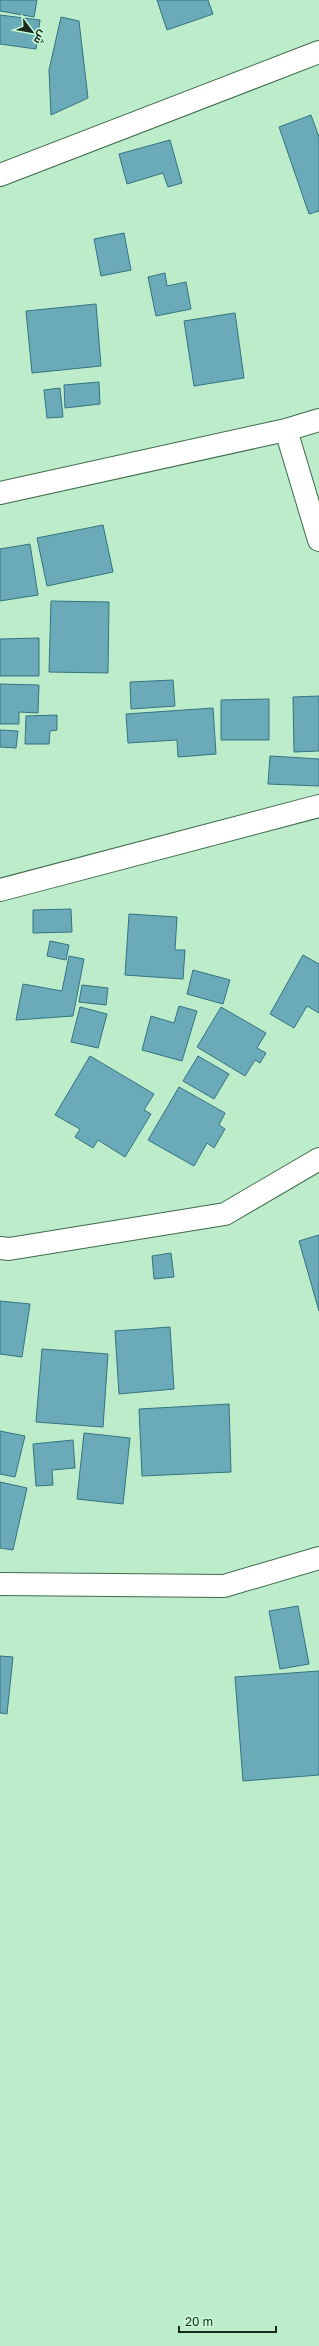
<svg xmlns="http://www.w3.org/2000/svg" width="319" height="2346" viewBox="0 0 319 2346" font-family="'Golos Text',Cairo,sans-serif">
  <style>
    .building { fill: #6babb9; stroke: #347381 }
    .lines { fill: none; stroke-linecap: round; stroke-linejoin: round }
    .minor-casing { stroke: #3e6a4d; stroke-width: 24 }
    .minor { stroke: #fff; stroke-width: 22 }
  </style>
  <rect width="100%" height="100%" fill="#bcecca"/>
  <path class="building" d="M0,0h37l-3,17 -34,-6z
    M157,0h51l5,14 -46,16z
    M0,15l40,5 -4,29 -36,-5z
    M61,17l18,4 9,77 -37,17 -2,-45z
    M311,115l8,22v74l-10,3 -30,-87z
    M170,140l12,43 -14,4 -5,-14 -36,11 -8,-30z
    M124,233l7,37 -30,6 -7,-37z
    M165,273l2,13 19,-4 5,27 -35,7 -8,-39z
    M96,304l5,62 -69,7 -6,-62z
    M235,313l9,65 -50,8 -10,-65z
    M99,382l1,22 -35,4 -1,-23z
    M60,388l3,29 -16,1 -3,-28z
    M103,525l10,47 -66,14 -10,-48z
    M30,544l8,51 -38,6v-52z
    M51,601l58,1 -1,71 -59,-1z
    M39,638v38h-39v-37z
    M173,680l2,26 -44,3 -1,-27z
    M0,684l39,1 -1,28 -19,-1v12h-19z
    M319,696v55l-25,1 -1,-55z
    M269,699v41h-48v-40z
    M213,708l3,46 -38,3 -1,-17 -49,3 -2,-29z
    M57,715v15l-7,1 -1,13h-24l1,-28z
    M0,730l18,1 -2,17 -16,-1z
    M270,756l49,3v27l-51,-2z
    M71,909l1,23 -39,1v-23z
    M129,914l48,3 -2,33h10l-2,29 -58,-4z
    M50,941l19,4 -3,15 -19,-4z
    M303,955l16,9v49l-12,-7 -13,22 -24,-14z
    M69,956l15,3 -11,57 -57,4 7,-36 39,7z
    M193,970l37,10 -7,24 -36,-10z
    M82,985l26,3 -2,17 -27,-3z
    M179,1006l18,5 -15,50 -40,-11 9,-34 23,7z
    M80,1007l27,7 -9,34 -27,-6z
    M221,1007l45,26 -9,15 9,5 -6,10 -5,-3 -10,16 -48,-29z
    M90,1056l64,38 -10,16 7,4 -26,43 -27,-17 -5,8 -18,-11 5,-8 -25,-14z
    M198,1056l31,18 -15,25 -31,-18z
    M179,1087l46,26 -6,12 6,4 -11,19 -7,-5 -13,23 -46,-26z
    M319,1235v76l-20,-70z
    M171,1253l3,24 -20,2 -2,-23z
    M0,1301l30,3 -8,53 -22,-3z
    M170,1327l4,62 -55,5 -4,-63z
    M42,1349l66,5 -5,73 -67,-5z
    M229,1404l2,68 -89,4 -3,-67z
    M0,1431l25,5 -10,41 -15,-3z
    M84,1433l46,5 -7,66 -46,-5z
    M73,1440l2,28 -23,2 1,15 -17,1 -3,-42z
    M0,1482l27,6 -14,62 -13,-2z
    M298,1606l11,58 -29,5 -11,-58z
    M0,1656l13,1 -6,57 -7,-1z
    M319,1671v104l-76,6 -8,-104z"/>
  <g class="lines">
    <defs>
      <path id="minor" d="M0,175l319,-123
        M286,430l33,110
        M0,493l286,-63 33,-10
        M0,890l319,-84
        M0,1248l9,1 216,-35 94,-55
        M0,1584l224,2 95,-28"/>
    </defs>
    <use href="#minor" class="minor-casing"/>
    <use href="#minor" class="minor"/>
  </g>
  <g transform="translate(32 32) rotate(122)" stroke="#c9fad7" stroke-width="3" paint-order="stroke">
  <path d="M0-3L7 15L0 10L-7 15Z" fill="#182a1e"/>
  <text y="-6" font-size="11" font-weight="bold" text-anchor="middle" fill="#182a1e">ش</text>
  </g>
  <path d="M179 2326v6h97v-6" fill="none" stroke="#182a1e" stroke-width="2"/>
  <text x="185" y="2326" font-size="12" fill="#182a1e" stroke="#c9fad7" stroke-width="3" paint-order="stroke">20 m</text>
</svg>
